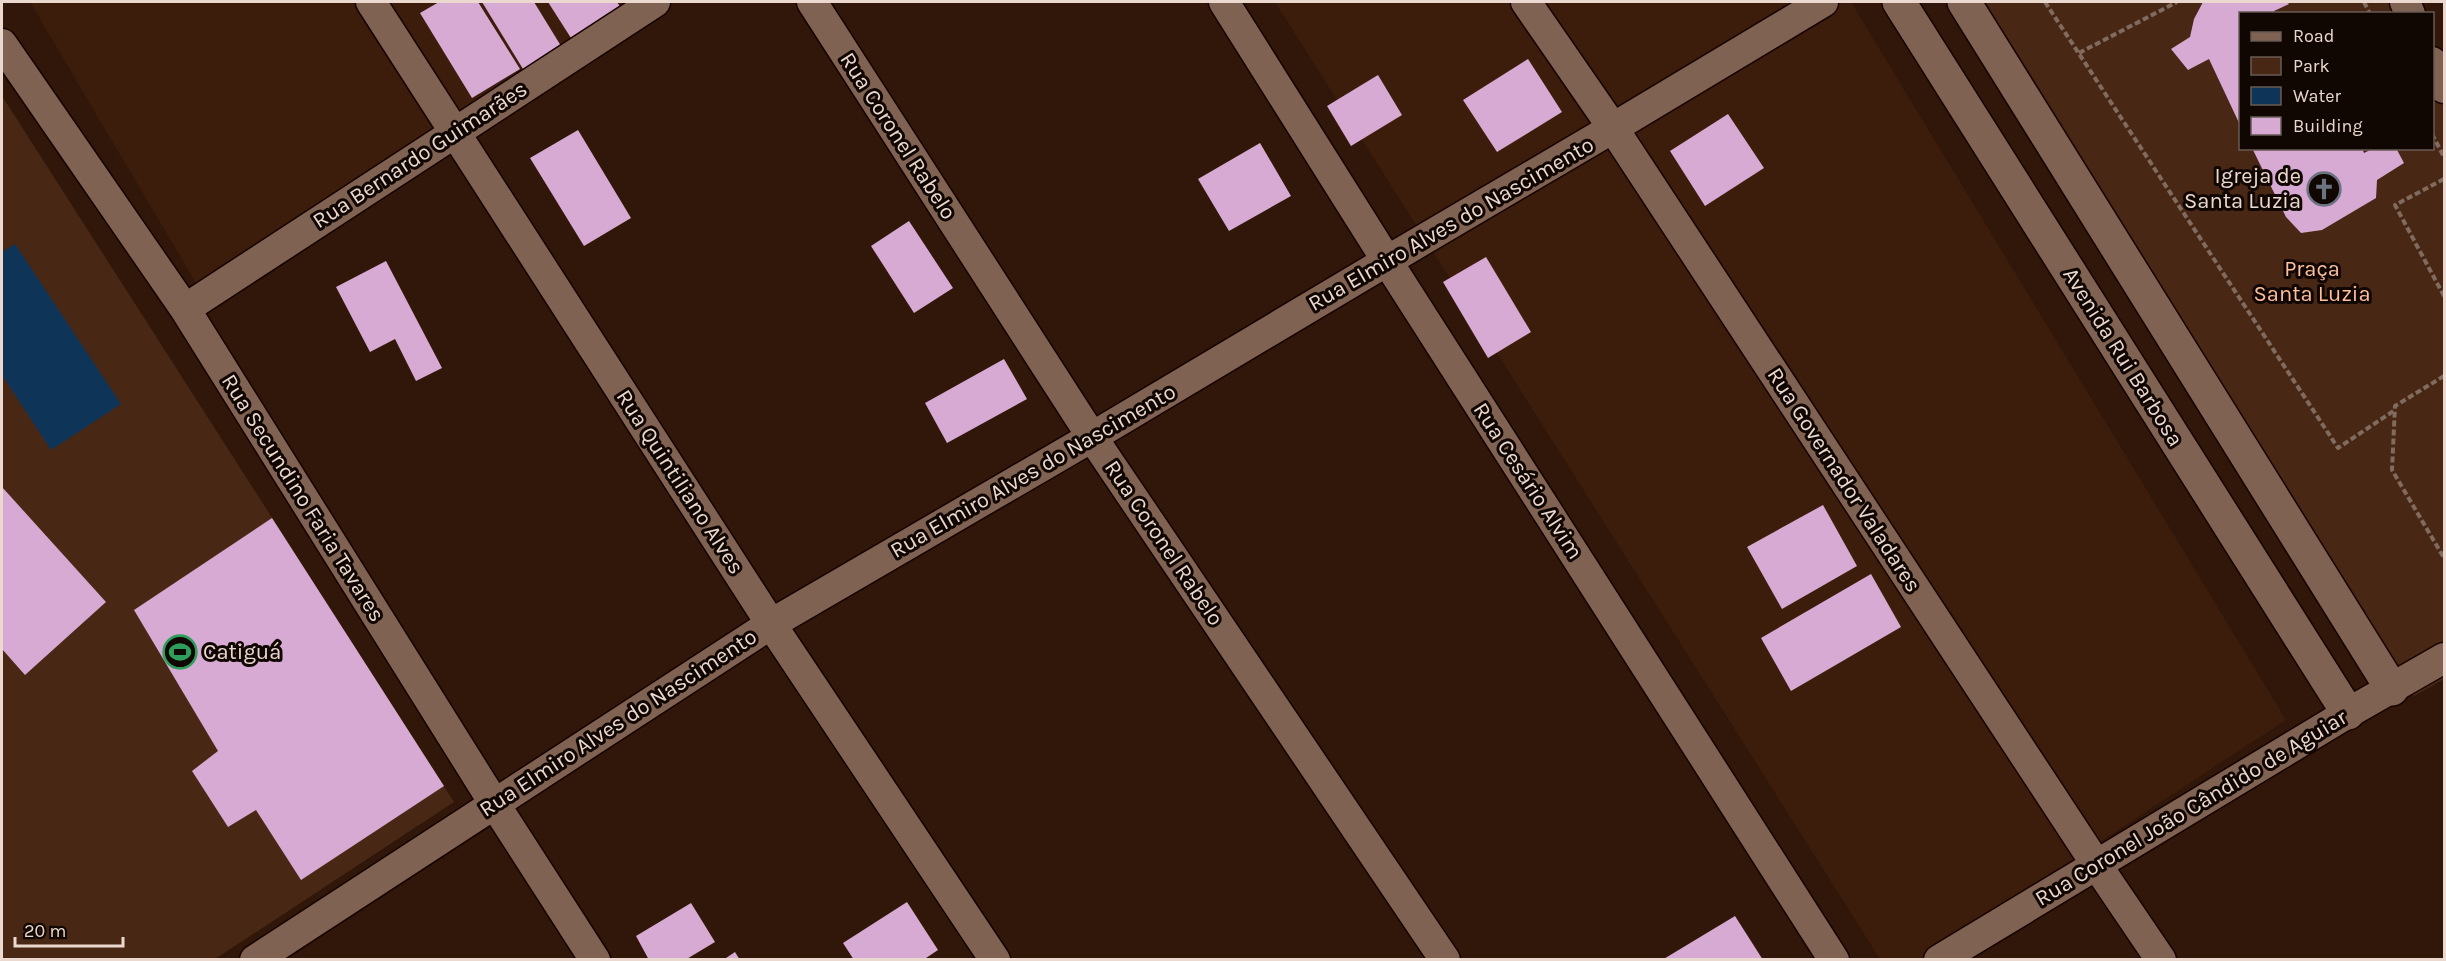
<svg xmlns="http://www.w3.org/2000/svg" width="2446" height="961" viewBox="0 0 2446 961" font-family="Karla,sans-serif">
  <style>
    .built { fill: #3c1d0b }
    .green { fill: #482815 }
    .water { fill: #0e3458 }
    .building { fill: #d7aad4 }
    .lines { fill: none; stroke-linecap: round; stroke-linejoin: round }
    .street-casing { stroke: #160300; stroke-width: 33 }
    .secondary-casing { stroke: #160300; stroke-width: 36 }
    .path { stroke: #816b5f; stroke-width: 4; stroke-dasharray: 6 3; stroke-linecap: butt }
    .street { stroke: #806252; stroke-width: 30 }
    .secondary { stroke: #806252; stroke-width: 33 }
    .labels { text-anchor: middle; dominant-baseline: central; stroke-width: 6; stroke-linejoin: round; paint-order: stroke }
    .street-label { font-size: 22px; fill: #ebd9d0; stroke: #100602 }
    .poi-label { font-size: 22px; fill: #ebd9d0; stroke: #100602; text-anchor: end }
    .park-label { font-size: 22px; fill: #fdbf9d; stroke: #100602 }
  </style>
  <rect width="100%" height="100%" fill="#301709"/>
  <path class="built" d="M30,2h638l-465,293z
    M1275,2h576l435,718 -365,239h-41z"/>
  <path class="green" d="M1983,2h419l6,11 -168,1v134h192l1,-83 11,26v588l-30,17z
    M2,96l452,706 -239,157h-213z"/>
  <path class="water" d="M15,244l106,160 -70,46 -49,-75v-123z"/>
  <path class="building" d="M439,2h39l42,67 -48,29 -52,-85z
    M482,2h52l27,44 -38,23z
    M548,2h69l4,6 -50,30z
    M2203,2h84l2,2 -15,7 2,3h-36v111l-31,-66 -21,11 -17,-21 19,-12 4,-18z
    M1528,59l34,53 -65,40 -34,-52z
    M1378,75l24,40 -51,31 -24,-40z
    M1728,114l36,54 -59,38 -35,-55z
    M578,130l53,88 -47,28 -54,-88z
    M1260,143l31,53 -62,35 -31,-52z
    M2252,148h110l2,5 10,-5h22l8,15 -27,17 -1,18 -54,32 -21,3 -15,-16z
    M909,221l44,67 -39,25 -43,-67z
    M1486,257l45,75 -43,26 -45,-76z
    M386,261l56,107 -26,13 -21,-42 -25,13 -34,-65z
    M1004,359l23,40 -80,44 -22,-40z
    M2,487l104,115 -81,73 -23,-26z
    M1823,505l34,61 -75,43 -35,-62z
    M272,518l172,268 -143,94 -45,-70 -28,17 -36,-56 26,-20 -84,-141z
    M1871,574l30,53 -110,64 -30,-53z
    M907,902l31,48 -15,10h-69l-11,-17z
    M691,903l24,39 -30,18h-36l-13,-24z
    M1735,916l28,44h-101z
    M735,952l5,8h-17z"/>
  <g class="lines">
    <defs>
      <path id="street" d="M371,2l400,622 224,336
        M812,2l280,435 353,523
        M1224,2l163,259 447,699
        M1526,2l87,126 483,736 65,96
        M2405,2l5,12
        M2,44l183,265 309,494 101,157
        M2432,62l12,26
        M185,309l470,-307
        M255,960l516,-336 321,-187 295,-176 226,-133 210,-126
        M1939,960l409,-247 96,-55"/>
      <path id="secondary" d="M1899,2l449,711
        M1964,2l428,687"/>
    </defs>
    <use href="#street" class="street-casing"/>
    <use href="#secondary" class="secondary-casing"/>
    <path class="path" d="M2045,2l293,446 57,-38
      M2364,2l6,12
      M2079,53l98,-51
      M2432,134l12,23
      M2444,179l-49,26 49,91
      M2444,376l-49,30 -3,64 52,88"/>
    <use href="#street" class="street"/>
    <use href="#secondary" class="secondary"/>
  </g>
  <defs>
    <symbol id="church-ring" viewBox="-11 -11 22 22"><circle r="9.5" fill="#100602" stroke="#6b7280" stroke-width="1.5"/><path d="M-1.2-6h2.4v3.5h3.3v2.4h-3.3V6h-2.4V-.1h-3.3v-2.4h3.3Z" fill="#6b7280"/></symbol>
    <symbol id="stadium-ring" viewBox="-11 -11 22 22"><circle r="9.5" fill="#100602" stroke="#2e9e5b" stroke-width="1.5"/><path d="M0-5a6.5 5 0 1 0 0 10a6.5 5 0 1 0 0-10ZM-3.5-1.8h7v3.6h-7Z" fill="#2e9e5b"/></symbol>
  </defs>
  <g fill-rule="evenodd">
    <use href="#church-ring" x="2305" y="170" width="38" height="38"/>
    <use href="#stadium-ring" x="161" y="633" width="38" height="38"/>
  </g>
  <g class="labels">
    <g class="street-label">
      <text transform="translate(898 136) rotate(57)">Rua Coronel Rabelo</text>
      <text transform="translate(420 155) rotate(-33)">Rua Bernardo Guimarães</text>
      <text transform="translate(1451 224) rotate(-30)">Rua Elmiro Alves do Nascimento</text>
      <text transform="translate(2123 357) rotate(58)">Avenida Rui Barbosa</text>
      <text transform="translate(1033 471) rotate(-30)">Rua Elmiro Alves do Nascimento</text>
      <text transform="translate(1844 480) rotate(57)">Rua Governador Valadares</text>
      <text transform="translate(1528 481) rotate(57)">Rua Cesário Alvim</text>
      <text transform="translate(680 482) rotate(57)">Rua Quintiliano Alves</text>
      <text transform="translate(303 498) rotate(58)">Rua Secundino Faria Tavares</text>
      <text transform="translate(1164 543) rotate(56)">Rua Coronel Rabelo</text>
      <text transform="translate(618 723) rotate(-33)">Rua Elmiro Alves do Nascimento</text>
      <text transform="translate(2191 808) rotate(-31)">Rua Coronel João Cândido de Aguiar</text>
    </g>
    <g class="poi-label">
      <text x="2301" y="176">Igreja de<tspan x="2301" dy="25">Santa Luzia</tspan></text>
      <text x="203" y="652" text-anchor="start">Catiguá</text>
    </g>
    <g class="park-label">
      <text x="2312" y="269">Praça<tspan x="2312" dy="25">Santa Luzia</tspan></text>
    </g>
  </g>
  <rect width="2446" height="961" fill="none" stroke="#ebd9d0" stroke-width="6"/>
  <rect x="2239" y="12" width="195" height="138" fill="#100602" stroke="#685a54" stroke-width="1.5"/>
  <rect x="2251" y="32" width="30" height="9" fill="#806252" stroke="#685a54" stroke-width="1.5"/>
  <text x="2293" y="42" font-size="18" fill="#ebd9d0">Road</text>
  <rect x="2251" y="57" width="30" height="18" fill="#482815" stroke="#685a54" stroke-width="1.5"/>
  <text x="2293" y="72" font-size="18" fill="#ebd9d0">Park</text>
  <rect x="2251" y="87" width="30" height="18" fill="#0e3458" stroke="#685a54" stroke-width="1.5"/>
  <text x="2293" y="102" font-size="18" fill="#ebd9d0">Water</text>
  <rect x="2251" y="117" width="30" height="18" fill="#d7aad4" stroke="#685a54" stroke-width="1.5"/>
  <text x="2293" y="132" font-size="18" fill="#ebd9d0">Building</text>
  <path d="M15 937v9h108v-9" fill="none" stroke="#ebd9d0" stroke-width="3"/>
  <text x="24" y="937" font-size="18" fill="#ebd9d0" stroke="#100602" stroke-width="4.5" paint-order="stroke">20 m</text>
</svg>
